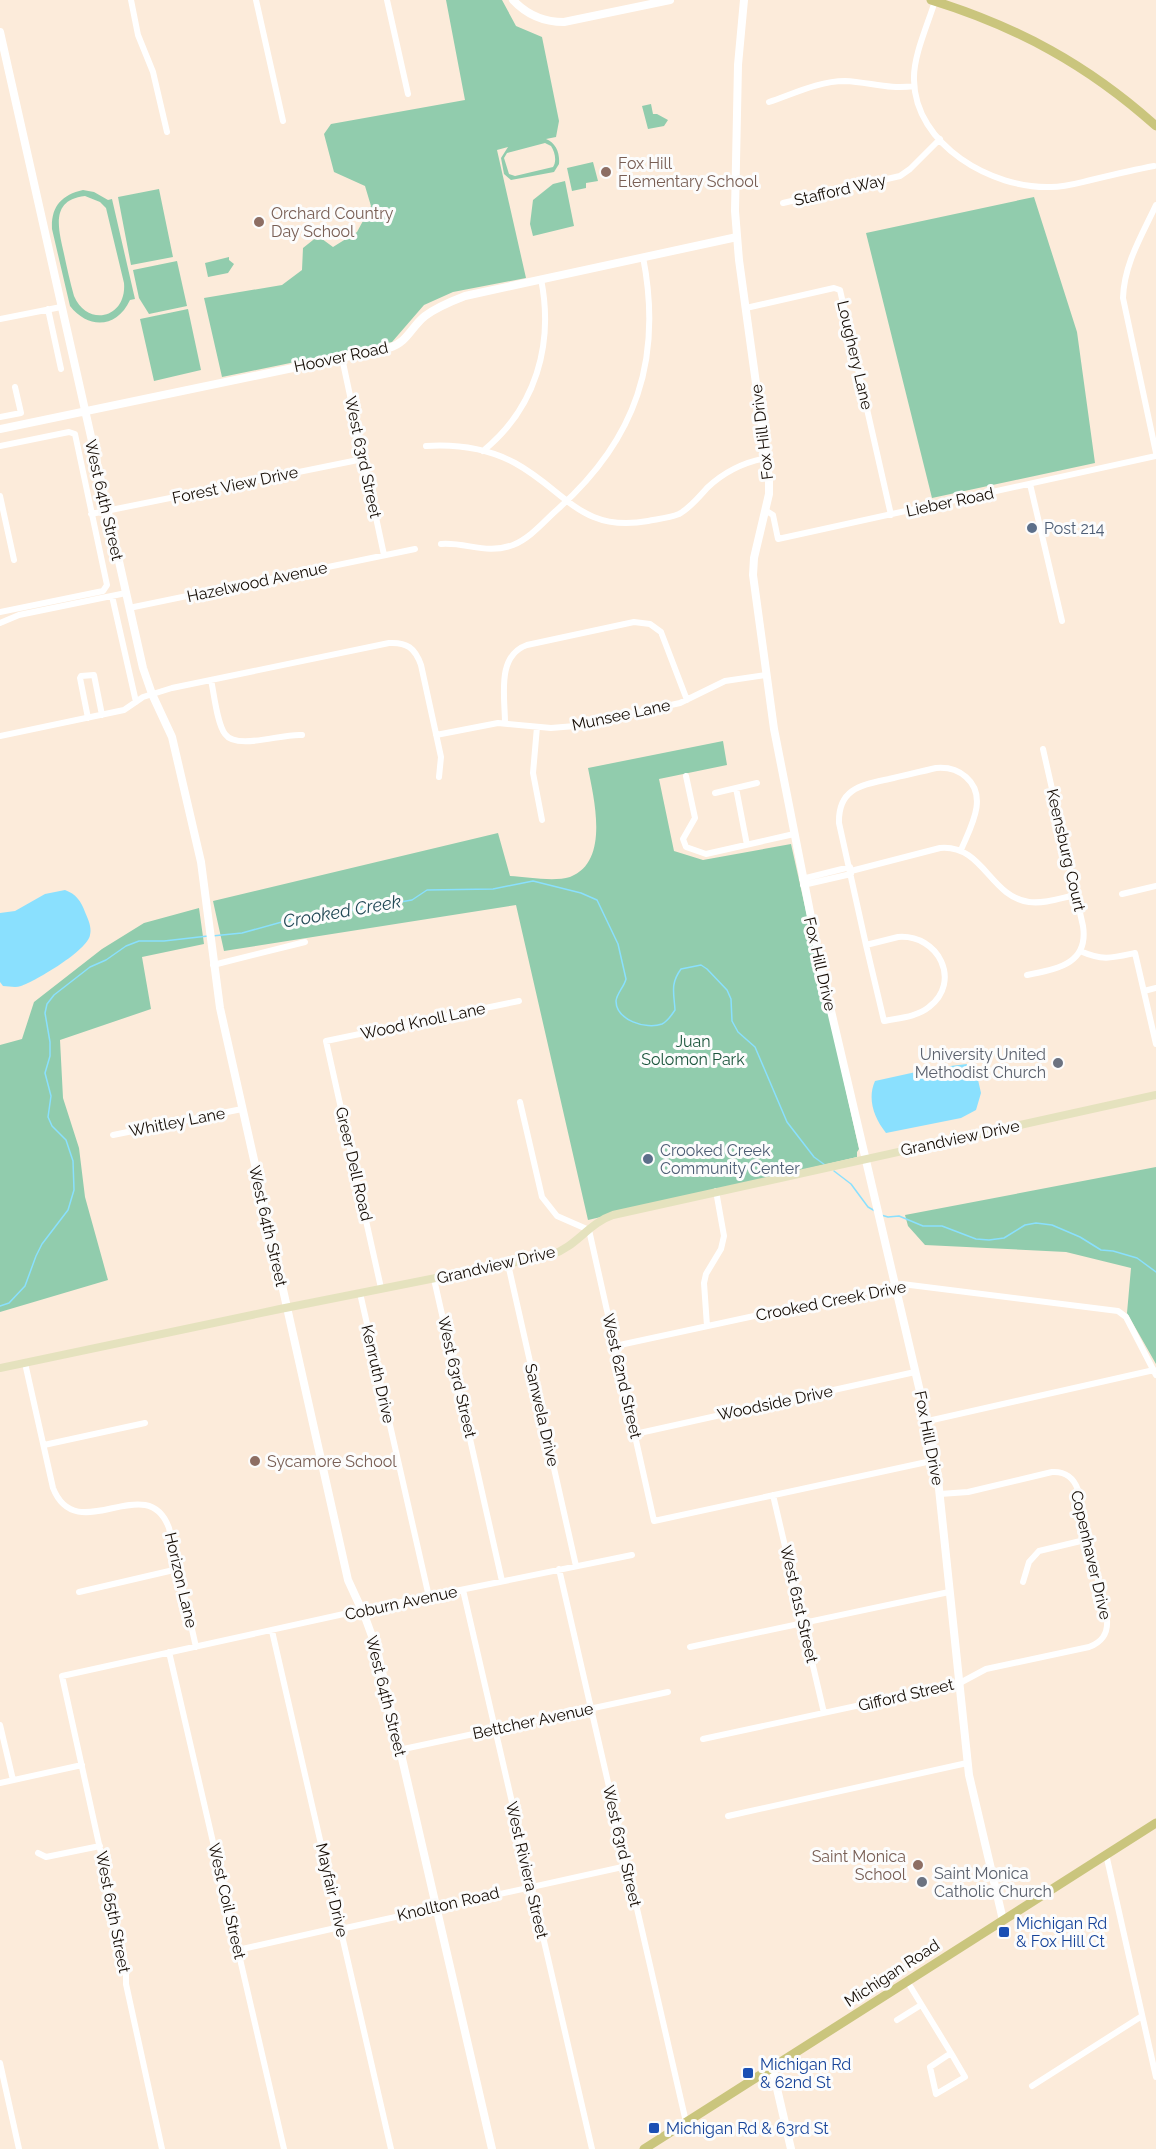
<svg xmlns="http://www.w3.org/2000/svg" width="1156" height="2149" viewBox="0 0 1156 2149" font-family="Raleway,sans-serif">
  <style>
    .green { fill: #91ccad; fill-rule: evenodd }
    .water { fill: #8ae0fe }
    .lines { fill: none; stroke-linecap: round; stroke-linejoin: round }
    .stream { stroke: #8ae0fe; stroke-width: 1.5 }
    .minor { stroke: #fff; stroke-width: 6 }
    .tertiary { stroke: #fff; stroke-width: 8 }
    .secondary { stroke: #e5e2be; stroke-width: 8 }
    .primary { stroke: #cac57d; stroke-width: 9 }
    .education-dot { fill: #8d6e63; stroke: #fcfcfc; stroke-width: 2 }
    .service-dot { fill: #5c6f8a; stroke: #fcfcfc; stroke-width: 2 }
    .worship-dot { fill: #6b7280; stroke: #fcfcfc; stroke-width: 2 }
    .transit-dot { fill: #1a4fb4; stroke: #fcfcfc; stroke-width: 2 }
    .labels { text-anchor: middle; dominant-baseline: central; stroke-width: 6; stroke-linejoin: round; paint-order: stroke }
    .education-label { font-size: 16px; fill: #785e54; stroke: #fcfcfc; text-anchor: start }
    .street-label { font-size: 16px; fill: #150c04; stroke: #fcfcfc }
    .service-label { font-size: 16px; fill: #4e5e75; stroke: #fcfcfc; text-anchor: start }
    .park-label { font-size: 16px; fill: #1c563d; stroke: #fcfcfc }
    .worship-label { font-size: 16px; fill: #5b616d; stroke: #fcfcfc; text-anchor: end }
    .transit-label { font-size: 16px; fill: #164399; stroke: #fcfcfc; text-anchor: start }
    .water-label { font-size: 18px; font-style: italic; fill: #224956; stroke: #fcfcfc }
  </style>
  <rect width="100%" height="100%" fill="#fcebda"/>
  <path class="green" d="M446,0h56l14,26 26,11 17,84 -3,16 -10,2c10,4 14,14 13,25l-5,8 -43,8 -7,-6 -3,-16 7,-11 -11,3 29,128 -73,14 -29,13 -32,37 -170,35 -18,-79 78,-13 20,-15 1,-22 15,-12 15,11 24,-15 14,-26 -6,-20 -31,-14 -10,-38 7,-10 134,-24zM545,143l6,3c4,6 6,15 2,21l-38,9 -6,-2 -5,-16 3,-5z
    M651,104l2,10h4l11,6 -4,6 -16,3 -6,-23z
    M593,162l5,19 -12,2v5l-14,3 -5,-23z
    M565,181l9,45 -41,10 -3,-12 3,-24 20,-16z
    M159,189l14,68 -42,8 -13,-68z
    M83,190l11,2 14,8 4,-1 23,100 -5,1c-13,28 -41,30 -60,6l-18,-77c-1,-22 9,-34 31,-39zM85,196l15,6 6,6 18,75c3,35 -36,45 -50,13 -4,-14 -7,-28 -10,-42 -5,-24 -15,-54 21,-58z
    M1034,197l43,135 18,131 -163,35 -66,-265z
    M229,257v3l5,4 -6,9 -20,4 -3,-14z
    M177,261l10,45 -38,8 -10,-16 -6,-28z
    M188,309l13,61 -47,11 -14,-62z
    M723,741l4,24 -68,14 15,72 29,9 88,-16 68,305 -2,3v5l-269,63 -72,-315 -292,46 -11,-50 285,-68 12,43c17,1 44,6 60,1 40,-15 24,-78 18,-109z
    M199,908l5,36 -62,13 9,52 -91,31 3,58 16,50 6,49 23,83 -108,32v-267l22,-6 12,-37 68,-53 42,-26z
    M1156,1167v197l-29,-51 4,-45 -65,-16 -141,-7 -17,-19 -3,-11z"/>
  <path class="water" d="M65,890c11,4 16,11 20,22 3,7 7,15 5,23 -2,15 -54,46 -69,51 -6,2 -12,0 -18,0l-3,-4v-69l15,-2 30,-17z
    M967,1064l9,7 5,22 -5,17 -15,8 -75,15c-12,-15 -19,-34 -11,-52l59,-13z"/>
  <g class="lines">
    <path class="stream" d="M212,936l30,-3 72,-20 33,-2 65,-11 15,-10 66,-1 40,-8 48,12 16,7 21,44 8,35c-2,8 -9,14 -10,22 0,19 30,29 46,23 6,-3 9,-8 13,-14 -1,-17 -5,-26 6,-41l20,-4 6,4 20,21 4,9 1,22 6,11 17,15 32,75 27,35 11,8
      M834,1171l17,13 17,23 7,4
      M881,1215l7,2 11,-1 24,10h19l34,13 13,1 15,-2 21,-13 11,-2 16,2 28,12 21,13 12,1 24,7 19,14
      M0,1306l9,-3 16,-17 11,-30 6,-12 26,-34 6,-20 -1,-29 -7,-21 -14,-14 -4,-9 3,-21 -6,-23 5,-17v-14l-5,-29 2,-9 7,-9 36,-28 16,-7 20,-14 13,-5h25l44,-5"/>
    <path class="minor" d="M131,0l7,35 15,37 14,60
      M256,0l27,121
      M387,0l21,94
      M935,1c-7,23 -22,55 -21,79 1,65 78,109 137,107 14,0 27,-4 40,-7 21,-5 42,-10 63,-14
      M769,102c24,-8 50,-21 76,-21 24,1 45,9 69,5
      M783,203l117,-27 10,-7 30,-30
      M1156,205c-14,30 -32,59 -33,93l33,155
      M746,308l88,-20 6,2 51,225
      M48,309l13,60
      M0,319l61,-12
      M342,358l42,197
      M0,417l21,-4 -6,-26
      M0,446l69,-14 6,2 32,151 -4,6 -103,21
      M426,446c31,-2 61,2 89,17 51,28 66,70 133,58 10,-2 21,-3 31,-7 11,-6 19,-16 28,-26 17,-16 37,-26 60,-30
      M483,451c53,-43 71,-107 58,-172
      M1030,484l32,137
      M0,496l14,64
      M765,510l8,5 5,24 378,-83
      M91,514l272,-55
      M441,544c26,-2 45,11 72,1 18,-7 32,-25 46,-37 77,-69 104,-149 84,-251
      M112,596l24,106
      M129,608l286,-59
      M0,623l19,-8 107,-22
      M211,680c3,13 6,44 14,54 12,17 57,-1 77,1
      M88,718l-8,-40 1,-2 13,-1 8,40
      M505,723c0,-26 -9,-67 22,-78l107,-23 16,2 11,8 26,68
      M537,727l-4,46 9,47
      M436,735l62,-12 53,5 24,-2 105,-23 45,-22 41,-6
      M0,736l124,-26 19,-13 29,-9 217,-45c18,-1 26,5 32,22l20,92 -2,20
      M686,776l9,42 -12,21 3,8 20,7 88,-20
      M736,788l11,57
      M715,793l42,-10
      M851,871l89,-23c43,-4 50,49 89,54 16,2 32,-4 47,-7
      M802,879l48,-12
      M803,885l48,-11
      M1122,894l34,-8
      M898,937c41,-3 64,45 31,70 -12,10 -31,11 -45,14l-18,-76z
      M866,945l-27,-122c-1,-35 23,-38 50,-44 16,-4 31,-7 47,-11 11,-1 21,1 30,9 23,20 4,51 -5,73
      M1080,951c23,10 32,7 55,2l21,91
      M213,965l92,-23
      M1027,975c28,-6 62,-10 56,-49l-40,-177
      M1144,991l12,-3
      M520,1102l22,95 15,19 32,14 65,291 282,-61
      M113,1135l129,-26
      M508,1264l68,302
      M434,1279l68,302
      M381,1288l-55,-247 193,-40
      M360,1293l69,304
      M707,1326l-3,-43 2,-9 15,-25 3,-13 -8,-45
      M615,1346l287,-62 216,27 8,6 30,58
      M25,1363l28,125c24,61 94,-20 116,40l27,119
      M928,1421l226,-51
      M635,1434l280,-62
      M44,1445l101,-22
      M773,1495l51,218
      M559,1569l127,553
      M1023,1582l6,-20 10,-11 50,-12
      M463,1590l129,559
      M79,1592l99,-23
      M272,1631l119,518
      M690,1647l259,-55
      M169,1652l115,497
      M0,1725l13,55
      M703,1739l255,-55 28,-15 103,-22c13,-5 19,-13 18,-27l-29,-130c-4,-12 -13,-19 -26,-18l-84,20 -28,2
      M399,1750l269,-58
      M0,1783l82,-18
      M728,1816l239,-53
      M38,1853l8,4 54,-11
      M1106,1854l50,223
      M341,1929l286,-63
      M238,1950l102,-23
      M907,1981l44,72
      M897,2020l24,-15
      M951,2053l14,24 -29,17 -6,-27z
      M0,2063l19,86
      M1032,2086l110,-70
      M162,2149l-36,-165v-17l-64,-291 300,-66 270,-55"/>
    <path class="tertiary" d="M513,0c14,15 31,22 51,22l106,-22
      M744,0l-6,65 -3,146 4,49 30,218v16l-15,64 -1,17 21,154 47,239 115,492 33,315 34,145
      M0,32l143,636 9,26 20,43 29,125 19,146 128,572 17,37 12,33 115,499
      M0,429l389,-81c19,-6 22,-21 36,-32 12,-9 27,-15 40,-20l272,-59
      M772,2067l19,82"/>
    <path class="secondary" d="M0,1368l280,-59 271,-54c25,-8 38,-32 62,-40l543,-120"/>
    <path class="primary" d="M931,0c87,27 157,65 225,126
      M644,2149l512,-326"/>
  </g>
  <g class="education-dot">
    <circle cx="606" cy="172" r="6"/>
    <circle cx="259" cy="222" r="6"/>
    <circle cx="255" cy="1461" r="6"/>
    <circle cx="918" cy="1865" r="6"/>
  </g>
  <g class="service-dot">
    <circle cx="1032" cy="528" r="6"/>
    <circle cx="648" cy="1159" r="6"/>
  </g>
  <g class="worship-dot">
    <circle cx="1058" cy="1063" r="6"/>
    <circle cx="922" cy="1882" r="6"/>
  </g>
  <g class="transit-dot">
    <rect x="998" y="1926" width="12" height="12" rx="3"/>
    <rect x="742" y="2067" width="12" height="12" rx="3"/>
    <rect x="648" y="2122" width="12" height="12" rx="3"/>
  </g>
  <g class="labels">
    <g class="education-label">
      <text x="618" y="163">Fox Hill<tspan x="618" dy="18">Elementary School</tspan></text>
      <text x="271" y="213">Orchard Country<tspan x="271" dy="18">Day School</tspan></text>
      <text x="267" y="1461">Sycamore School</text>
      <text x="906" y="1856" text-anchor="end">Saint Monica<tspan x="906" dy="18">School</tspan></text>
    </g>
    <g class="street-label">
      <text transform="translate(840 190) rotate(-13)">Stafford Way</text>
      <text transform="translate(855 355) rotate(77)">Loughery Lane</text>
      <text transform="translate(341 357) rotate(-12)">Hoover Road</text>
      <text transform="translate(762 432) rotate(-97)">Fox Hill Drive</text>
      <text transform="translate(363 457) rotate(78)">West 63rd Street</text>
      <text transform="translate(235 485) rotate(-12)">Forest View Drive</text>
      <text transform="translate(104 500) rotate(77)">West 64th Street</text>
      <text transform="translate(950 502) rotate(-12)">Lieber Road</text>
      <text transform="translate(257 582) rotate(-12)">Hazelwood Avenue</text>
      <text transform="translate(621 715) rotate(-12)">Munsee Lane</text>
      <text transform="translate(1066 850) rotate(77)">Keensburg Court</text>
      <text transform="translate(820 964) rotate(77)">Fox Hill Drive</text>
      <text transform="translate(423 1021) rotate(-12)">Wood Knoll Lane</text>
      <text transform="translate(177 1122) rotate(-11)">Whitley Lane</text>
      <text transform="translate(960 1138) rotate(-12)">Grandview Drive</text>
      <text transform="translate(354 1164) rotate(77)">Greer Dell Road</text>
      <text transform="translate(268 1226) rotate(77)">West 64th Street</text>
      <text transform="translate(496 1265) rotate(-13)">Grandview Drive</text>
      <text transform="translate(831 1301) rotate(-11)">Crooked Creek Drive</text>
      <text transform="translate(378 1374) rotate(77)">Kenruth Drive</text>
      <text transform="translate(622 1376) rotate(77)">West 62nd Street</text>
      <text transform="translate(457 1377) rotate(77)">West 63rd Street</text>
      <text transform="translate(775 1403) rotate(-12)">Woodside Drive</text>
      <text transform="translate(542 1415) rotate(77)">Sanwela Drive</text>
      <text transform="translate(929 1438) rotate(79)">Fox Hill Drive</text>
      <text transform="translate(1091 1555) rotate(77)">Copenhaver Drive</text>
      <text transform="translate(181 1580) rotate(77)">Horizon Lane</text>
      <text transform="translate(401 1603) rotate(-12)">Coburn Avenue</text>
      <text transform="translate(799 1604) rotate(77)">West 61st Street</text>
      <text transform="translate(906 1695) rotate(-13)">Gifford Street</text>
      <text transform="translate(386 1696) rotate(76)">West 64th Street</text>
      <text transform="translate(533 1721) rotate(-12)">Bettcher Avenue</text>
      <text transform="translate(622 1846) rotate(77)">West 63rd Street</text>
      <text transform="translate(527 1870) rotate(77)">West Riviera Street</text>
      <text transform="translate(332 1890) rotate(77)">Mayfair Drive</text>
      <text transform="translate(227 1901) rotate(77)">West Coil Street</text>
      <text transform="translate(448 1904) rotate(-13)">Knollton Road</text>
      <text transform="translate(113 1912) rotate(79)">West 65th Street</text>
      <text transform="translate(892 1973) rotate(-33)">Michigan Road</text>
    </g>
    <g class="service-label">
      <text x="1044" y="528">Post 214</text>
      <text x="660" y="1150">Crooked Creek<tspan x="660" dy="18">Community Center</tspan></text>
    </g>
    <g class="park-label">
      <text x="693" y="1041">Juan<tspan x="693" dy="18">Solomon Park</tspan></text>
    </g>
    <g class="worship-label">
      <text x="1046" y="1054">University United<tspan x="1046" dy="18">Methodist Church</tspan></text>
      <text x="934" y="1873" text-anchor="start">Saint Monica<tspan x="934" dy="18">Catholic Church</tspan></text>
    </g>
    <g class="transit-label">
      <text x="1016" y="1923">Michigan Rd<tspan x="1016" dy="18">&amp; Fox Hill Ct</tspan></text>
      <text x="760" y="2064">Michigan Rd<tspan x="760" dy="18">&amp; 62nd St</tspan></text>
      <text x="666" y="2128">Michigan Rd &amp; 63rd St</text>
    </g>
    <g class="water-label">
      <text transform="translate(342 911) rotate(-10)">Crooked Creek</text>
    </g>
  </g>
</svg>
